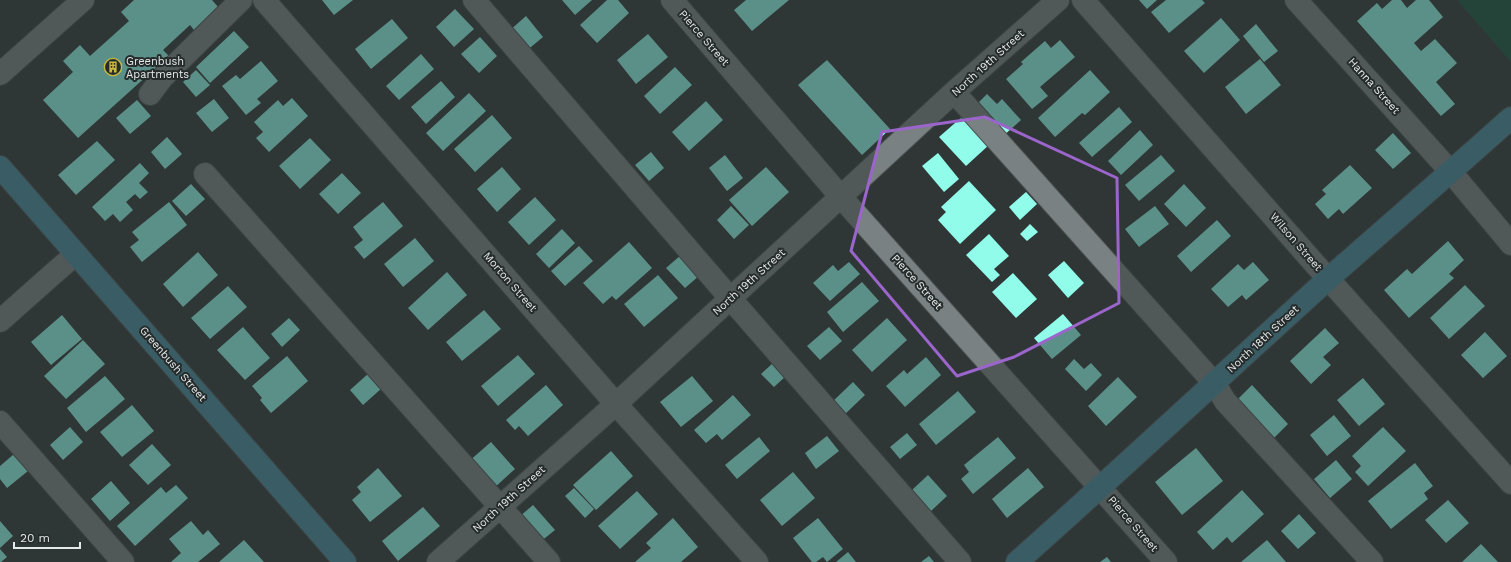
<svg xmlns="http://www.w3.org/2000/svg" width="1511" height="562" viewBox="0 0 1511 562" font-family="'Work Sans',sans-serif">
  <style>
    .green { fill: #1a563d }
    .building { fill: #91fcea }
    .lines { fill: none; stroke-linecap: round; stroke-linejoin: round }
    .minor-casing { stroke: #4d5253; stroke-width: 24 }
    .major-casing { stroke: #4d5253; stroke-width: 24 }
    .minor { stroke: #7a8182; stroke-width: 22 }
    .major { stroke: #458a9e; stroke-width: 22 }
    .marked { fill: none; stroke: #9b65cc; stroke-width: 3; stroke-linejoin: round }
    .labels { text-anchor: middle; dominant-baseline: central; stroke-width: 4; stroke-linejoin: round; paint-order: stroke }
    .street-label { font-size: 11px; fill: #e5e9e9; stroke: #262c2c }
    .poi-label { font-size: 11px; fill: #e5e9e9; stroke: #262c2c; text-anchor: start }
  </style>
  <rect width="100%" height="100%" fill="#303636"/>
  <path class="green" d="M1457,0h54v62z"/>
  <path class="building" d="M134,0h78l7,8 -25,22 -4,-5 -27,25 6,6 -91,82 -35,-38 30,-28 -10,-11 17,-16 10,11 39,-35 -8,-9z
    M322,0h31l-19,15z
    M562,0h30l-17,15z
    M607,0h11l11,13 -32,30 -17,-18z
    M746,0h43l-37,31 -18,-21z
    M1139,0h18l-10,9z
    M1166,0h36l3,3 -36,30 -18,-21z
    M1392,0h9l6,8 9,-8h13l14,17 -29,26 7,8 14,-12 22,24 -21,19 19,22 -14,12 -84,-95 20,-18 5,6z
    M455,9l19,20 -20,18 -18,-20z
    M526,16l17,21 -18,15 -17,-20z
    M1221,18l19,22 -36,33 -20,-22z
    M392,19l16,19 -37,31 -16,-20z
    M1256,24l22,27 -14,11 -21,-26z
    M234,31l15,16 -39,36 -14,-16z
    M648,34l20,23 -32,27 -19,-24z
    M480,37l17,19 -18,17 -18,-19z
    M1060,40l15,17 -35,30 8,9 -16,13 -26,-30 17,-15 -2,-2 24,-21 6,7z
    M421,54l13,15 -35,31 -13,-14z
    M1260,59l21,26 -35,29 -21,-27z
    M827,60l63,69 -28,26 -64,-70z
    M261,61l17,20 -21,18 4,4 -15,12 -24,-29 14,-11 4,4z
    M675,67l17,18 -32,29 -16,-18z
    M196,70l14,15 -14,12 -13,-15z
    M1090,70l20,22 -25,23 -3,-2 -27,24 -17,-19z
    M441,81l14,16 -29,27 -15,-17z
    M469,93l17,18 -43,40 -17,-18z
    M987,94l10,10 5,-5 19,21 -18,16 -28,-30z
    M292,98l16,18 -39,36 -13,-14 7,-6 -9,-10 24,-22 5,6z
    M214,99l15,19 -17,14 -16,-19z
    M137,100l14,16 -21,18 -14,-16z
    M706,101l17,19 -34,31 -17,-19z
    M1119,107l13,15 -40,35 -13,-14z
    M492,115l20,23 -37,34 -21,-23z
    M963,116l26,29 -23,21 -27,-29z
    M1140,130l13,15 -32,30 -13,-14z
    M1393,133l18,20 -18,16 -18,-19z
    M167,137l15,17 -17,15 -14,-17z
    M310,138l21,22 -31,29 -21,-23z
    M97,141l18,19 -39,35 -18,-20z
    M651,152l13,16 -15,13 -14,-16z
    M938,153l21,26 -15,13 -22,-26z
    M725,155l18,23 -16,13 -18,-23z
    M1161,155l14,16 -36,30 -14,-16z
    M140,163l9,10 -10,10 9,9 -8,7 -5,-5 -9,8 7,8 -13,12 -7,-8 -8,7 -13,-14z
    M1350,165l22,23 -29,26 -4,-5 -11,10 -13,-15 11,-10 -4,-4z
    M502,167l19,22 -24,23 -20,-23z
    M766,167l23,25 -37,34 -23,-26z
    M342,173l19,20 -23,21 -19,-20z
    M969,181l27,29 -36,34 -22,-24 8,-8 -5,-5z
    M191,184l14,15 -19,17 -14,-15z
    M1184,184l22,24 -20,19 -22,-23z
    M1026,192l11,12 -17,16 -11,-13z
    M535,197l21,23 -27,25 -21,-23z
    M169,202l18,23 -45,37 -12,-15 9,-7 -7,-8z
    M383,202l20,24 -39,33 -10,-12 9,-7 -10,-13z
    M731,206l18,19 -15,14 -17,-19z
    M1155,206l14,18 -30,23 -14,-18z
    M1217,220l14,16 -40,36 -14,-16z
    M1030,224l8,8 -11,9 -7,-7z
    M562,229l13,14 -26,25 -13,-14z
    M989,234l20,22 -15,13 6,6 -8,7 -26,-27z
    M415,238l19,23 -31,26 -19,-23z
    M1448,241l16,19 -15,14 5,4 -45,40 -25,-28 23,-21 5,5z
    M629,242l23,26 -36,32 -4,-4 -9,8 -20,-21z
    M579,246l14,15 -28,25 -14,-15z
    M198,252l20,23 -35,32 -20,-23z
    M681,255l19,20 -15,13 -19,-20z
    M1064,261l20,22 -16,15 -20,-23z
    M849,262l11,12 -30,27 -17,-18 20,-18 5,6z
    M1253,262l16,18 -23,20 -4,-5 -14,12 -17,-18 27,-25 6,6z
    M447,272l20,23 -39,35 -20,-22z
    M1013,273l24,26 -21,19 -24,-26z
    M658,275l20,23 -34,29 -20,-23z
    M862,282l17,19 -36,31 -16,-20z
    M1465,285l20,21 -36,33 -19,-21z
    M228,286l19,21 -37,32 -19,-21z
    M484,310l17,19 -39,32 -16,-19z
    M1063,314l18,21 -29,24 -18,-21z
    M62,315l20,24 -31,26 -20,-23z
    M289,318l11,12 -18,17 -11,-13z
    M887,318l20,22 -35,32 -20,-22z
    M243,327l27,31 -25,22 -28,-30z
    M829,327l13,14 -22,19 -13,-14z
    M1325,328l14,15 -16,14 8,8 -20,19 -21,-23z
    M1485,332l22,24 -24,22 -22,-23z
    M83,340l22,24 -39,35 -22,-23z
    M518,355l17,19 -37,32 -17,-20z
    M287,356l21,25 -37,32 -11,-13 2,-2 -10,-12z
    M926,357l15,18 -36,32 -19,-21 18,-16 3,4z
    M1074,359l10,10 7,-6 11,12 -16,16 -21,-22z
    M773,363l13,13 -12,11 -13,-13z
    M369,373l13,15 -19,17 -13,-15z
    M105,376l20,23 -39,33 -19,-24z
    M692,376l21,25 -32,26 -21,-25z
    M1118,377l19,20 -31,29 -18,-20z
    M1363,378l22,26 -26,22 -22,-26z
    M853,382l12,13 -22,21 -12,-13z
    M546,385l17,20 -35,31 -9,-10 -4,4 -9,-10z
    M1252,385l36,39 -16,16 -37,-38z
    M958,391l18,21 -40,33 -17,-21z
    M733,395l18,20 -29,25 -5,-6 -11,9 -12,-13z
    M132,405l22,26 -32,26 -22,-25z
    M1334,415l17,21 -24,20 -17,-21z
    M70,427l13,15 -20,18 -13,-15z
    M1383,427l23,24 -38,35 -13,-14 6,-6 -9,-10z
    M907,433l10,12 -17,14 -10,-12z
    M827,436l12,15 -23,18 -11,-16z
    M759,437l11,14 -33,28 -12,-14z
    M998,437l18,21 -43,36 -12,-15 8,-7 -5,-7z
    M491,442l24,27 -22,20 -25,-27z
    M152,444l19,21 -23,20 -19,-20z
    M1196,448l27,33 -41,34 -27,-33z
    M611,451l22,25 -37,34 -23,-25z
    M14,454l14,17 -21,17 -7,-9v-13z
    M1336,460l16,19 -22,19 -16,-19z
    M1415,463l18,23 -9,7 4,6 -37,30 -23,-28z
    M378,468l24,28 -32,26 -18,-22 9,-8 -4,-5z
    M1028,468l16,19 -37,31 -15,-19z
    M793,472l22,26 -33,28 -22,-26z
    M928,475l19,21 -16,15 -19,-21z
    M111,481l19,22 -20,18 -19,-22z
    M176,485l12,13 -53,48 -18,-20 44,-39 5,6z
    M574,488l20,21 -9,9 -20,-22z
    M1242,490l22,24 -32,29 -5,-6 -14,13 -16,-18z
    M637,491l21,23 -38,35 -22,-23z
    M1448,500l21,23 -23,20 -21,-23z
    M533,505l22,25 -15,12 -21,-25z
    M423,507l17,19 -42,35 -16,-20z
    M1299,514l17,19 -18,16 -17,-18z
    M673,518l25,29 -17,15h-46l16,-14 -5,-5z
    M818,518l25,31 -16,13 -4,-5 -7,5h-4l-19,-24z
    M0,521l13,15 -13,12z
    M191,521l12,14 5,-5 12,14 -22,18h-27l10,-9 -12,-14z
    M244,540l20,22h-45z
    M1267,540l19,22h-45z
    M1481,544l17,18h-36z
    M0,549l7,8 -6,5h-1z
    M848,552l8,10h-20z
    M929,556l5,6h-13z
    M1107,557l4,5h-11z"/>
  <g class="lines">
    <defs>
      <path id="minor" d="M264,0l352,404 141,158
        M474,0l256,298 230,264
        M672,0l169,197 325,365
        M1083,0l231,263 197,220
        M1296,0l155,172 60,72
        M0,74l83,-74
        M954,92l261,292 10,17 147,161
        M150,94l12,-16 79,-78
        M205,174l344,388
        M0,321l54,-48 22,-19
        M0,422l123,140
        M438,562l178,-158 338,-312 104,-92"/>
      <path id="major" d="M0,167l345,395
        M1017,562c105,-93 207,-189 311,-283 61,-54 123,-107 183,-161"/>
    </defs>
    <use href="#minor" class="minor-casing"/>
    <use href="#major" class="major-casing"/>
    <use href="#minor" class="minor"/>
    <use href="#major" class="major"/>
  </g>
  <path d="M0 0H1511V562H0ZM985,117l132,61 2,125 -105,54 -57,19 -106,-125 31,-119z" fill="#303636" fill-opacity=".55" fill-rule="evenodd"/>
  <path class="marked" d="M985,117l132,61 2,125 -105,54 -57,19 -106,-125 31,-119z"/>
  <defs>
    <symbol id="building-ring" viewBox="-11 -11 22 22"><circle r="9.5" fill="#262c2c" stroke="#cbba39" stroke-width="1.5"/><path d="M-4-6H4V6H1V3H-1V6H-4ZM-2.5-4.3h1.7v1.8h-1.7ZM.8-4.3h1.7v1.8H.8ZM-2.5-1h1.7V.8h-1.7ZM.8-1h1.7V.8H.8Z" fill="#cbba39"/></symbol>
  </defs>
  <g fill-rule="evenodd">
    <use href="#building-ring" x="103" y="57" width="20" height="20"/>
  </g>
  <g class="labels">
    <g class="street-label">
      <text transform="translate(704 38) rotate(49)">Pierce Street</text>
      <text transform="translate(988 63) rotate(-42)">North 19th Street</text>
      <text transform="translate(1374 86) rotate(48)">Hanna Street</text>
      <text transform="translate(1296 242) rotate(49)">Wilson Street</text>
      <text transform="translate(510 282) rotate(49)">Morton Street</text>
      <text transform="translate(749 282) rotate(-42)">North 19th Street</text>
      <text transform="translate(917 282) rotate(48)">Pierce Street</text>
      <text transform="translate(1263 339) rotate(-43)">North 18th Street</text>
      <text transform="translate(173 364) rotate(49)">Greenbush Street</text>
      <text transform="translate(509 499) rotate(-42)">North 19th Street</text>
      <text transform="translate(1133 524) rotate(49)">Pierce Street</text>
    </g>
    <g class="poi-label">
      <text x="126" y="61">Greenbush<tspan x="126" dy="13">Apartments</tspan></text>
    </g>
  </g>
  <path d="M14 542v6h66v-6" fill="none" stroke="#e5e9e9" stroke-width="2"/>
  <text x="20" y="542" font-size="12" fill="#e5e9e9" stroke="#262c2c" stroke-width="3" paint-order="stroke">20 m</text>
</svg>
